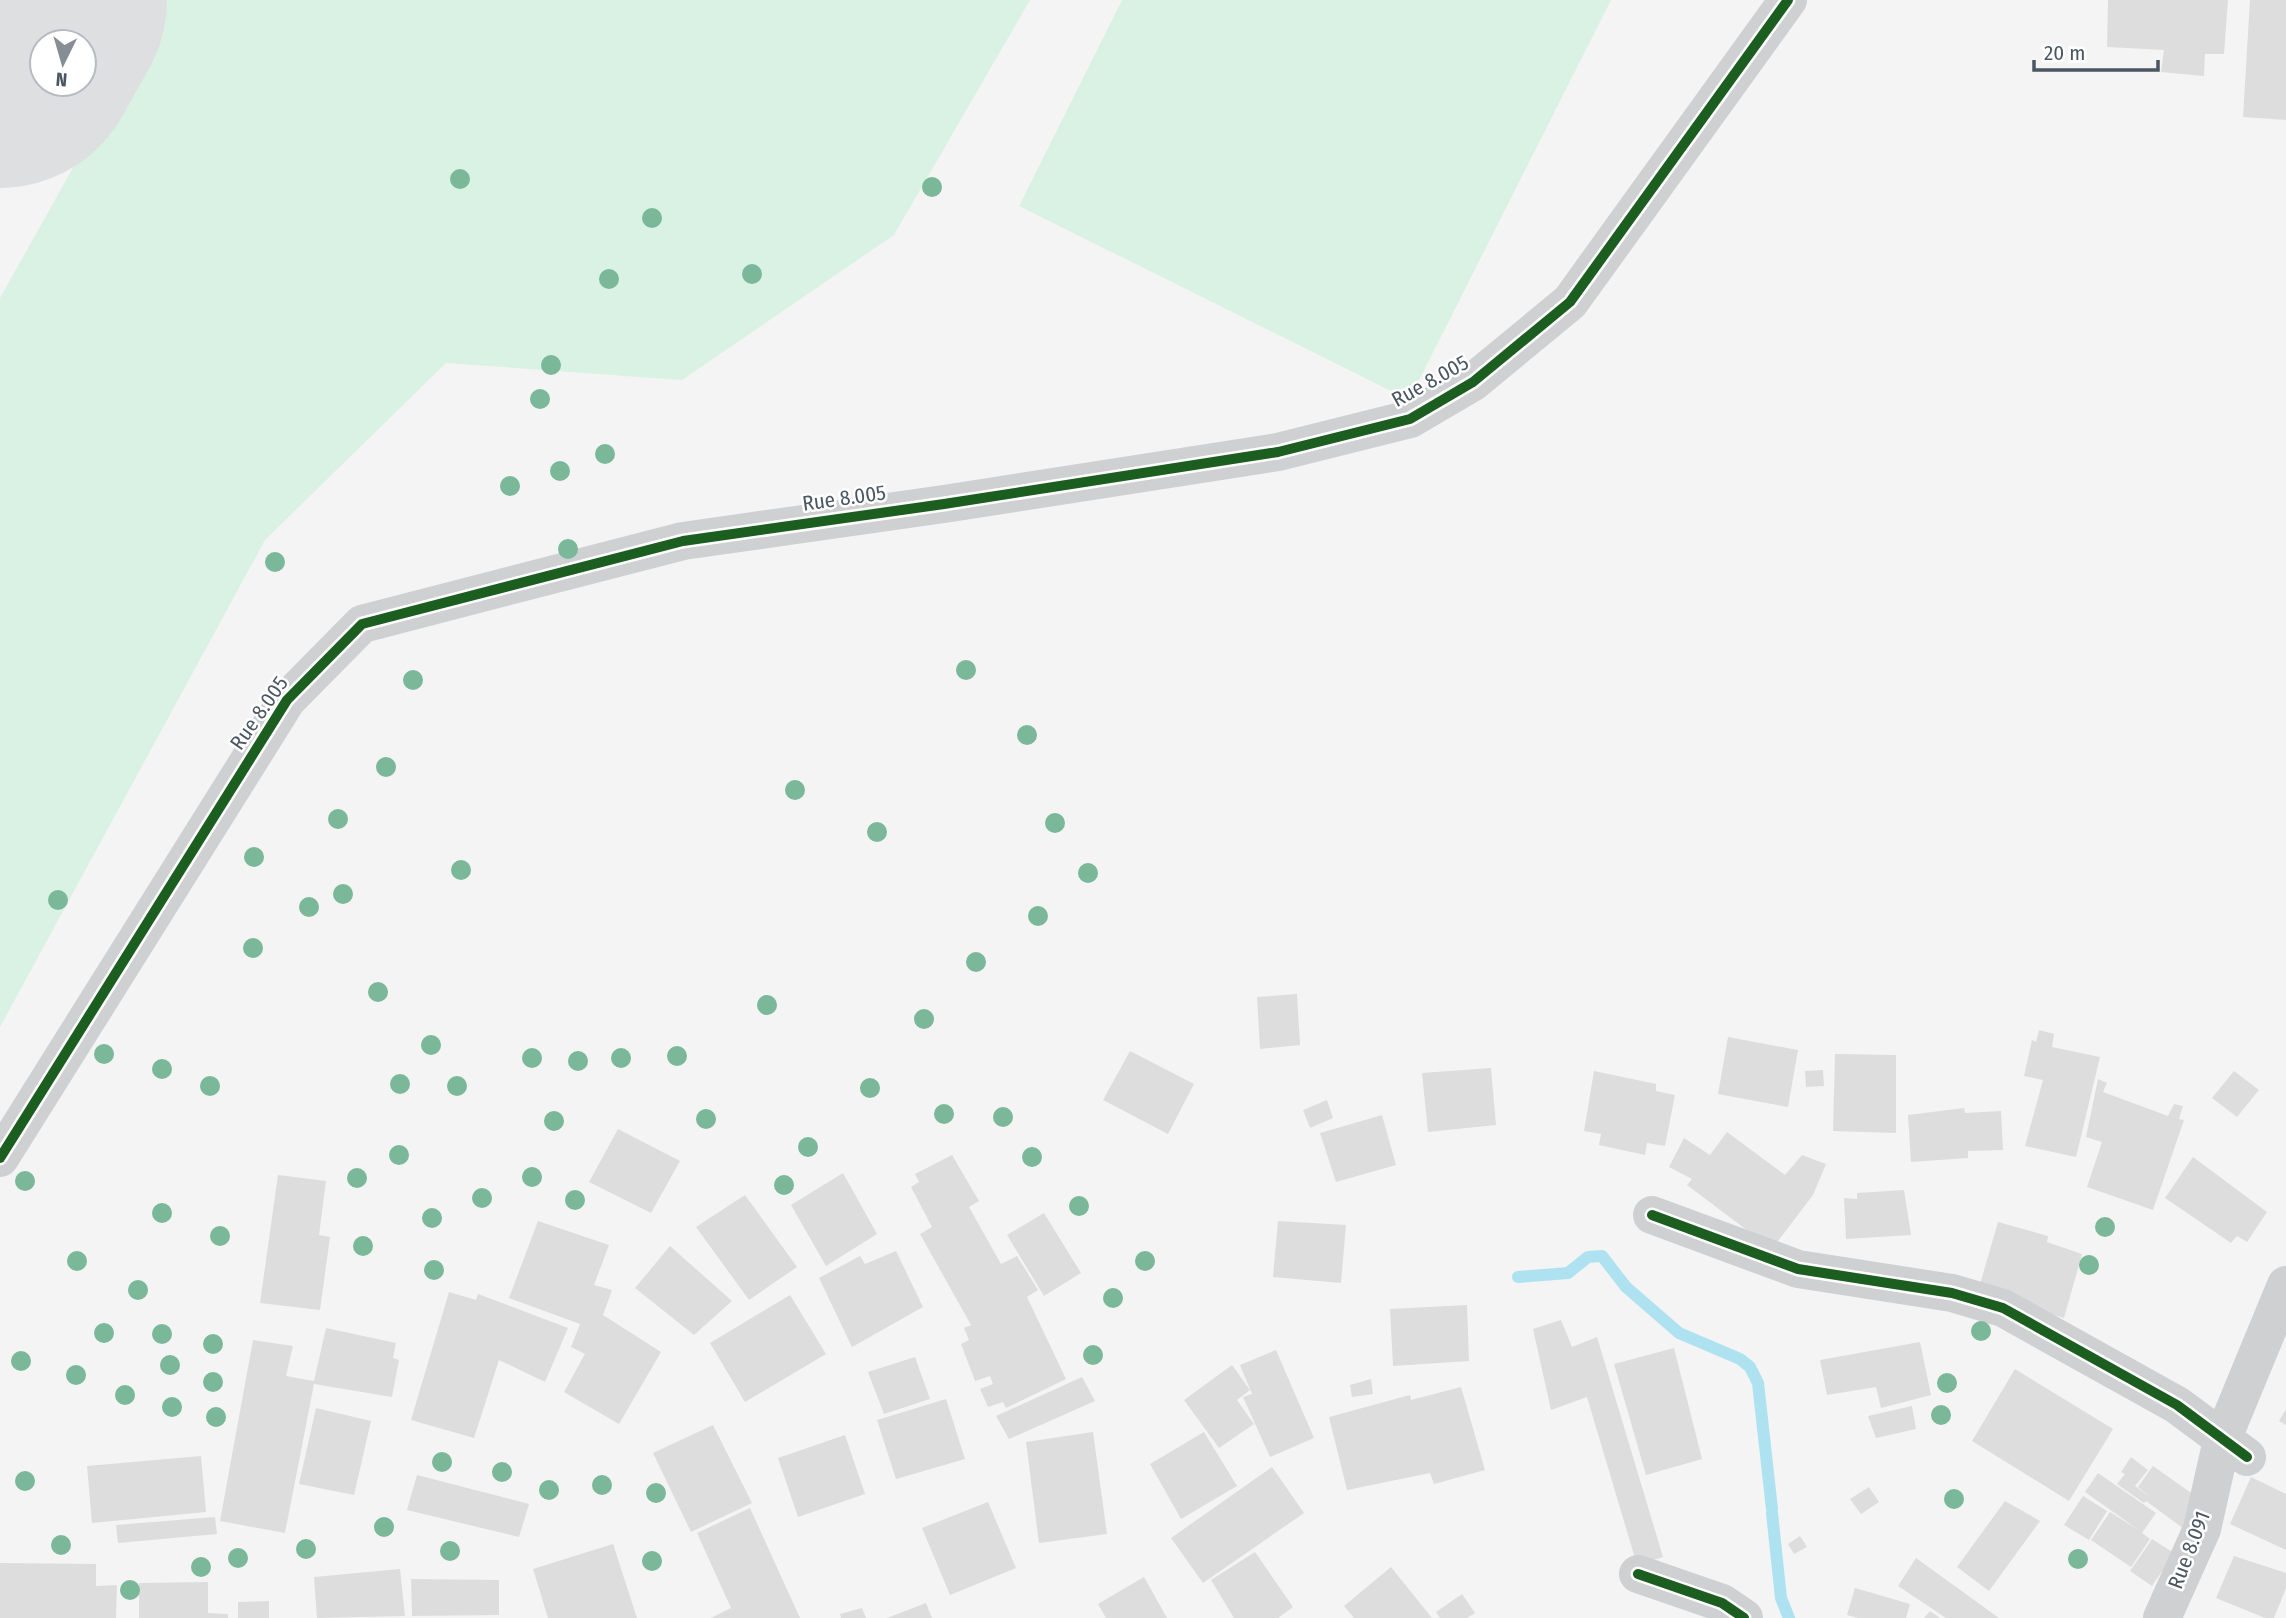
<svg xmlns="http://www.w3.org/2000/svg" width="2286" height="1618" viewBox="0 0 2286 1618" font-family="'Fira Sans Condensed',sans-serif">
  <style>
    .green { fill: #d9f2e3 }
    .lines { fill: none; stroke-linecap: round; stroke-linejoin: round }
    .stream { stroke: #aee2f0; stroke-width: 12 }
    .runway { stroke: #dedfe0; stroke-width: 280 }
    .building { fill: #ddddde }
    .minor { stroke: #ced0d2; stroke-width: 38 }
    .tertiary { stroke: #ced0d2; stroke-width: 38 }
    .cycleway-casing { stroke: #fff; stroke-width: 15 }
    .cycleway { stroke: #1b5e20; stroke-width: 10 }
    .tree { fill: #7ab899 }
    .labels { text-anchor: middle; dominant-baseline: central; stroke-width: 5; stroke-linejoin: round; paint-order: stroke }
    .street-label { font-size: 21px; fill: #4a5661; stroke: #fff }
  </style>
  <rect width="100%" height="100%" fill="#f4f4f4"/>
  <path class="green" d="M167,0h863l-136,235 -212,145 -236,-17 -181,177 -265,487v-729z
    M1122,0h489l-202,400 -390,-194z"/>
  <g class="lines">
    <path class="stream" d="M1518,1277l50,-4 20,-16 14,-1 24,31 53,46 61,26 10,8 8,16 14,126
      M1772,1513l9,85 8,20"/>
    <path class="runway" d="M0,48l27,-48"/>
  </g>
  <path class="building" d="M2108,0h120l-4,54h-19l-1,22 -43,-4 3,-22 -57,-3z
    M2250,0h36v120l-43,-3z
    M1297,994l3,51 -40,4 -3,-52z
    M2039,1030l15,4 -2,13 48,10 -24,100 -51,-11 18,-66 -19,-4 8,-36 4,2z
    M1728,1037l70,13 -10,57 -70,-13z
    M1130,1051l64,33 -26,50 -65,-34z
    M1835,1054l61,1v78l-63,-2z
    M1491,1068l5,57 -68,7 -6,-59z
    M1823,1070l1,16 -18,1 -1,-16z
    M1594,1071l62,13v7l19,4 -10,51 -18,-3 -2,12 -46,-10 2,-11 -17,-3z
    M2234,1071l25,19 -22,27 -25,-19z
    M2098,1079l9,4 -4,9 65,24 6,-12 9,2 -4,13 5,1 -31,90 -66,-23 15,-45 -16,-5z
    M1327,1100l6,18 -23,10 -7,-18z
    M1964,1108l1,5 36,-2 2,39 -35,1v7l-57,4 -3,-47z
    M1382,1115l14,50 -60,17 -16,-49z
    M618,1129l62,32 -29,52 -62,-31z
    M1727,1132l58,43 17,-20 24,9 -13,31 -41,54 -85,-64 5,-6 -23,-12 15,-29 26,17z
    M952,1155l27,46 -10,6 32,57 16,-8 21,34 -11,7 39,82 -60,29 -3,-6 -15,5 -8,-18 13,-5 -3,-8 -15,5 -14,-37 8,-4 -5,-12 7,-3 -51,-91 12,-7 -21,-40 8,-5 -4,-8z
    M2193,1157l74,55 -20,30 -10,-6 -6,7 -66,-45z
    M843,1173l34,61 -51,32 -35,-61z
    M278,1175l48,6 -7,54 11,2 -10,73 -60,-7z
    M1904,1190l7,45 -65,4 -2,-41 13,1v-6z
    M745,1195l52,72 -48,33 -53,-73z
    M1044,1213l37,60 -37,23 -37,-61z
    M538,1221l71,24 -15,40 18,5 -9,25 58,37 -42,72 -55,-32 21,-38 -14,-7 9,-23 -71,-26z
    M1278,1221l68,4 -5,58 -68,-6z
    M1998,1222l50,14 -1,6 35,12 -18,64 -86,-27z
    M670,1246l62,55 -38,34 -59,-47z
    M896,1251l27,56 -71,40 -33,-69 41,-22 5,8z
    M449,1292l27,8 2,-6 90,34 -23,54 -46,-22 -25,78 -63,-18z
    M790,1295l36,59 -81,48 -35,-59z
    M1467,1305l2,56 -76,5 -3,-57z
    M1561,1320l11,27 25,-10 66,220 -26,8 -50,-168 -36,13 -18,-81z
    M326,1328l70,15 -3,15 6,2 -7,37 -78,-13 -29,149 -65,-12 33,-181 40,6 -7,30 28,5z
    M1920,1342l11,53 -50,13 -5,-21 -49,8 -7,-35z
    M1674,1348l28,111 -56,16 -32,-111z
    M1276,1350l38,88 -44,19 -27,-60 9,-3 -12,-29z
    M915,1357l15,42 -46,15 -16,-42z
    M1232,1365l18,25 -13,10 17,24 -35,24 -35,-48z
    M2015,1369l98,60 -44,72 -97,-60z
    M1082,1377l13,24 -86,38 -13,-23z
    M1371,1379l2,15 -21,3 -2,-12z
    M1461,1387l24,83 -51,14 -4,-11 -83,17 -18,-73 81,-22 1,5z
    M946,1399l19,60 -69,20 -19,-59z
    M1912,1406l4,23 -40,9 -8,-22z
    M316,1408l55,13 -17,74 -55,-11z
    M2286,1409v16l-7,-4z
    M713,1425l39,78 -61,29 -38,-79z
    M1093,1432l14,102 -68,9 -13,-101z
    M1204,1432l33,54 -56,33 -31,-55z
    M845,1435l20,59 -67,23 -20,-59z
    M201,1456l5,56 -114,11 -5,-57z
    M2131,1457l17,13 -13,16 15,11 -12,-10 15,-21 51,36 -20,27 -38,-28 -2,2 -27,-19 8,-10 -4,-2z
    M1272,1467l32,46 -101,70 -32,-45z
    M2098,1473l58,40 -14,20 8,6 -19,28 -40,-27 19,-28 30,19 -55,-39z
    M417,1475l112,29 -10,33 -112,-27z
    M2251,1477l35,17v56l-56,-26z
    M1869,1487l10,15 -18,12 -11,-15z
    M2083,1496l24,15 -18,29 -25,-15z
    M2005,1501l35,20 -51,70 -32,-24z
    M988,1502l28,66 -66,27 -28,-67z
    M750,1508l50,110h-89l20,-10 -34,-75z
    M215,1517l2,17 -99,9 -2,-18z
    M1800,1536l7,11 -13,7 -6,-10z
    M2152,1539l22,14 -22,33 -22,-15z
    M613,1544l24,74h-89l-15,-49z
    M1255,1552l38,55 -15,11h-44l-23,-38z
    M2234,1556l52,17v15l-12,30h-9l-49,-20z
    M1916,1558l83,60h-53l-48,-32z
    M0,1563l96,1v22l21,-1 -1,33h-116z
    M1391,1567l41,51h-78l-10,-12z
    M400,1569l5,47 -88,2 -3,-41z
    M1144,1577l23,41h-61l-8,-14z
    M411,1579l88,1v35l-87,1z
    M208,1582v31l20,1v4h-89v-35z
    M1855,1588l55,16 -4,14h-48l-11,-3z
    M1462,1594l13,19 -8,5h-27l-4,-6z
    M269,1601v17h-31v-16z
    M926,1603l6,15h-45z
    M862,1608l4,10h-25l-1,-4z
    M1930,1611l10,7h-16z"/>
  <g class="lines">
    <path class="minor" d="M1652,1215l146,54 154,24 51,15 174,97 70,52
      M1638,1574l84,29 22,15
      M2162,1618l40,-89 20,-89 64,-155"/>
    <path class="tertiary" d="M0,1158l287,-458 75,-76 321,-83 261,-37 334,-52 132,-33 63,-37 97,-80 218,-302"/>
    <defs>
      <path id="cycleway" d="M0,1158l287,-458 75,-76 321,-83 261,-37 334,-52 132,-33 63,-37 97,-80 218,-302
        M1652,1215l146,54 154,24 51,15 174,97 70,52
        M1638,1574l84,29 22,15"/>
    </defs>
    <use href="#cycleway" class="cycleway-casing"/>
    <use href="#cycleway" class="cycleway"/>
  </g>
  <g class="tree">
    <circle cx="460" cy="179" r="10"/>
    <circle cx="932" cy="187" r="10"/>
    <circle cx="652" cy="218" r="10"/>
    <circle cx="752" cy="274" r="10"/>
    <circle cx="609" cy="279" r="10"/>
    <circle cx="551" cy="365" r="10"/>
    <circle cx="540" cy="399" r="10"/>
    <circle cx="605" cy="454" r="10"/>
    <circle cx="560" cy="471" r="10"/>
    <circle cx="510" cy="486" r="10"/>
    <circle cx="568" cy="549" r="10"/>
    <circle cx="275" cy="562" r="10"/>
    <circle cx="966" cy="670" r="10"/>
    <circle cx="413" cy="680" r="10"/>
    <circle cx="1027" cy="735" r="10"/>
    <circle cx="386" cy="767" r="10"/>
    <circle cx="795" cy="790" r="10"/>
    <circle cx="338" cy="819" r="10"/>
    <circle cx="1055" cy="823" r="10"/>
    <circle cx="877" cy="832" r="10"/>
    <circle cx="254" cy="857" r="10"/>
    <circle cx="461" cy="870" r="10"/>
    <circle cx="1088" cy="873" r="10"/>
    <circle cx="343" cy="894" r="10"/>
    <circle cx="58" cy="900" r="10"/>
    <circle cx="309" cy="907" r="10"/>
    <circle cx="1038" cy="916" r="10"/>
    <circle cx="253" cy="948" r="10"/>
    <circle cx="976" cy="962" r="10"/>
    <circle cx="378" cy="992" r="10"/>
    <circle cx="767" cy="1005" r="10"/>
    <circle cx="924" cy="1019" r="10"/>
    <circle cx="431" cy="1045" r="10"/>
    <circle cx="104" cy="1054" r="10"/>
    <circle cx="677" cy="1056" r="10"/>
    <circle cx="532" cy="1058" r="10"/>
    <circle cx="621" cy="1058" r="10"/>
    <circle cx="578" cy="1061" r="10"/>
    <circle cx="162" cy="1069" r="10"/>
    <circle cx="400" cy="1084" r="10"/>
    <circle cx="210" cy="1086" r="10"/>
    <circle cx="457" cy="1086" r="10"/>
    <circle cx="870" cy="1088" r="10"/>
    <circle cx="944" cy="1114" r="10"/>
    <circle cx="1003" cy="1117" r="10"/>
    <circle cx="706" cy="1119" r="10"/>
    <circle cx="554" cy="1121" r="10"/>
    <circle cx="808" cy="1147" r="10"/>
    <circle cx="399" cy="1155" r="10"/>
    <circle cx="1032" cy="1157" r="10"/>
    <circle cx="532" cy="1177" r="10"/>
    <circle cx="357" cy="1178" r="10"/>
    <circle cx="25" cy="1181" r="10"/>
    <circle cx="784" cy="1185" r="10"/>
    <circle cx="482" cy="1198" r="10"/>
    <circle cx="575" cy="1200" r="10"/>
    <circle cx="1079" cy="1206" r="10"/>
    <circle cx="162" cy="1213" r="10"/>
    <circle cx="432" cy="1218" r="10"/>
    <circle cx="2105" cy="1227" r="10"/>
    <circle cx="220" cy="1236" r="10"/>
    <circle cx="363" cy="1246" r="10"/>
    <circle cx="77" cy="1261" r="10"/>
    <circle cx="1145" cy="1261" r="10"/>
    <circle cx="2089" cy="1265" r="10"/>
    <circle cx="434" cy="1270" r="10"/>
    <circle cx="138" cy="1290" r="10"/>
    <circle cx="1113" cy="1298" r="10"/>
    <circle cx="1981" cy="1331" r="10"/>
    <circle cx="104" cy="1333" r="10"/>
    <circle cx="162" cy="1334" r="10"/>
    <circle cx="213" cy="1344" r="10"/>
    <circle cx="1093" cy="1355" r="10"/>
    <circle cx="21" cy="1361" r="10"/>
    <circle cx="170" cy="1365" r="10"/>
    <circle cx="76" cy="1375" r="10"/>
    <circle cx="213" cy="1382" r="10"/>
    <circle cx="1947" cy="1383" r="10"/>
    <circle cx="125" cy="1395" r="10"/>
    <circle cx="172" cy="1407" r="10"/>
    <circle cx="1941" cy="1415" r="10"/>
    <circle cx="216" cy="1417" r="10"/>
    <circle cx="442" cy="1462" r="10"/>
    <circle cx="502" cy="1472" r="10"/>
    <circle cx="25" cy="1481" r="10"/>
    <circle cx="602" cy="1485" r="10"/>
    <circle cx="549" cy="1490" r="10"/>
    <circle cx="656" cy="1493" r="10"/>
    <circle cx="1954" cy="1499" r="10"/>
    <circle cx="384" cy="1527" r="10"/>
    <circle cx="61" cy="1545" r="10"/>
    <circle cx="306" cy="1549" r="10"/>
    <circle cx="450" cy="1551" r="10"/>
    <circle cx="238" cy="1558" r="10"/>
    <circle cx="2078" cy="1559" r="10"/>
    <circle cx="652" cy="1561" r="10"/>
    <circle cx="201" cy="1567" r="10"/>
    <circle cx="130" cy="1590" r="10"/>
  </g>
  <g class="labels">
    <g class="street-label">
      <text transform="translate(1430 381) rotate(-29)">Rue 8.005</text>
      <text transform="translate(844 498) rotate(-8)">Rue 8.005</text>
      <text transform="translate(259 713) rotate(-55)">Rue 8.005</text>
      <text transform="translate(2189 1550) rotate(-69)">Rue 8.091</text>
    </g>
  </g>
  <g transform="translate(63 63) rotate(185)"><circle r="33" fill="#ffffff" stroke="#b7bbc0" stroke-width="2"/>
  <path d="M0-5L12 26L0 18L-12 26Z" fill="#868d94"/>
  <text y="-10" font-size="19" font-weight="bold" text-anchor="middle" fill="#4a5661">N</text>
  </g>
  <path d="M2034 60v10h124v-10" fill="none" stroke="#4a5661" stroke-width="3.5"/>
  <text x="2044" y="60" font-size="21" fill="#4a5661" stroke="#ffffff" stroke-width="5" paint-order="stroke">20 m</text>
</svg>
